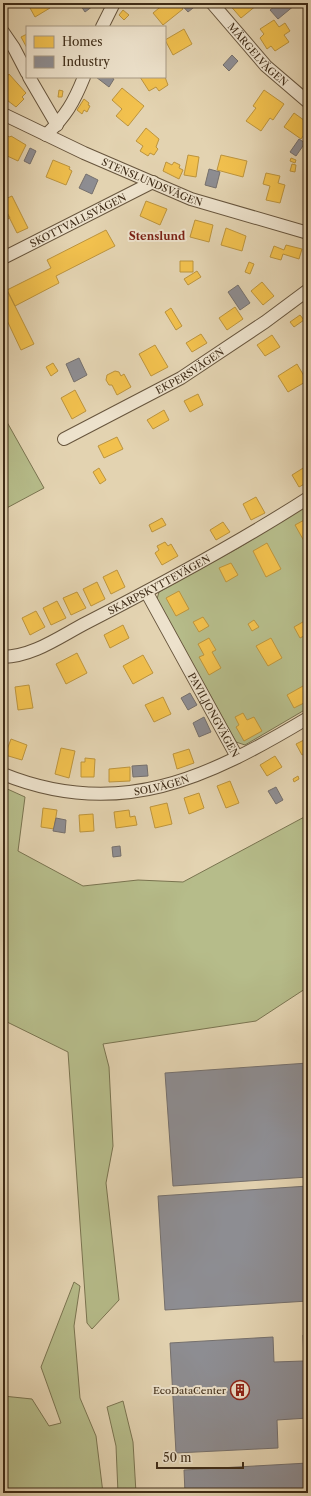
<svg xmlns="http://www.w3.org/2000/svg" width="311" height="1496" viewBox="0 0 311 1496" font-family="'Libre Caslon Text',serif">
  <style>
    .green { fill: #b6bc8a; stroke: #7a7450 }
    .homes { fill: #f2c14e; stroke: #bc943d }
    .industry { fill: #8d8d92; stroke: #75706d }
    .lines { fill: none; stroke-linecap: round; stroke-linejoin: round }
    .minor-casing { stroke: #67553d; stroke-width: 14 }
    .minor { stroke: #ede2cc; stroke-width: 12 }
    .labels { text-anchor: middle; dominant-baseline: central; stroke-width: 4; stroke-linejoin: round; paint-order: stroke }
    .street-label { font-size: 10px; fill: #3e2b16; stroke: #ede2cc }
    .poi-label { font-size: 10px; fill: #3e2b16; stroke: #ede2cc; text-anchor: end }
    .neighbourhood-label { font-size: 11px; font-weight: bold; fill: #7a1f14; stroke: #ede2cc }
  </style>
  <rect width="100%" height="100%" fill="#e3d3b1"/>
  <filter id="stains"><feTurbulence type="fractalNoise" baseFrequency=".005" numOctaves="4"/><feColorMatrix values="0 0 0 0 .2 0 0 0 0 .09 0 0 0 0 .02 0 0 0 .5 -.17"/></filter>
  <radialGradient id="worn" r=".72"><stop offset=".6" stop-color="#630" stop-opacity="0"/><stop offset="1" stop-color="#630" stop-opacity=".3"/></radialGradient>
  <path class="green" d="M3,415l41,73 -41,22z
    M308,505v203l-63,37 -9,-3 -79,-143 2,-7 81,-45z
    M3,787l22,10 -7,54 65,35 55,-6 45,2 125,-67v172l-52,34 -153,23 6,23 4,79 -7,37 13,117 -27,29 -5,-6 -19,-271 -65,-32z
    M74,1282l6,4 -6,40 6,72 16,38 7,57h-100v-97l29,3 17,27 12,-3 -20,-56z
    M123,1401l10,41 3,51h-18l-2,-47 -9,-39z"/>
  <path class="homes" d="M37,3h10l3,5 -15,9 -5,-9z
    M165,3h13l5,6 -20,16 -10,-12z
    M228,3h27l2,2 -16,13z
    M123,10l6,5 -5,5 -5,-5z
    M274,20l5,7 6,-4 5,8 -6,4 5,7 -14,9 -4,-5 -4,3 -7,-11 4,-4 -4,-5z
    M184,29l8,15 -19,11 -8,-15z
    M27,34v14l-6,-11z
    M9,74l17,19 -4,4 2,2 -8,8 -13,-10v-20l2,2z
    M140,77h25l3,8 -9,6 -3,-4 -7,4z
    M122,88l22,18 -16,20 -12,-10 6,-7 -10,-9z
    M59,90l4,1 -1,6h-4z
    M264,90l20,14 -11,16 -3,-2 -9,13 -15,-10 10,-13 -3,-2z
    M84,99l5,4 -1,2 2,1 -3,6 -3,-2 -2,4 -5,-4z
    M294,113l14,10v6l-7,10 -17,-12z
    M146,128l13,11 -3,8 2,2 -4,6 -4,-2 -2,3 -8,-5 3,-5 -7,-5z
    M5,135l5,2 1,-1 15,9 -8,16 -15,-7z
    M188,155l11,2 -3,20 -12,-2z
    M221,155l26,6 -4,16 -26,-7z
    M291,158l5,2 -1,3 -5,-2z
    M53,160l17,7 -1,2 3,2 -6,14 -20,-8z
    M166,162l6,3 2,-3 6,3 -1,3 4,2 -4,9 -16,-8z
    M292,164l4,1 -1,7 -5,-1z
    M266,173l14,3 -2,7 7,2 -5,18 -14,-3 4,-14 -7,-2z
    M12,196l16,32 -11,5 -14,-28v-5z
    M146,201l21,8 -7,16 -20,-9z
    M3,205l7,13 -7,3z
    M195,220l18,5 -4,17 -19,-5z
    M226,228l20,8 -4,15 -21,-6z
    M106,230l9,16 -59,30 3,7 -44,23 -8,-16 44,-22 -4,-8z
    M286,245l16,4 -3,10 -16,-5 -2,6 -11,-3 4,-11 10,4z
    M180,261h13v11h-13z
    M249,262l5,2 -4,10 -5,-2z
    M197,271l4,6 -13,8 -4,-6z
    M262,282l12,14 -11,9 -12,-14z
    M8,292l26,52 -13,6 -18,-38v-18z
    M235,307l8,12 -16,11 -8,-12z
    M171,308l11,18 -6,4 -11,-18z
    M300,315l4,5 -10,7 -4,-5z
    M201,334l6,9 -15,9 -6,-9z
    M272,335l8,12 -15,9 -8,-11z
    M155,345l13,22 -17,9 -12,-22z
    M53,363l5,8 -7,5 -5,-9z
    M297,364l10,17 -19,11 -10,-16z
    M115,371l4,1 2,4 3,-2 7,13 -14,8 -5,-10h-3l-3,-5 1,-5z
    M75,390l11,21 -14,8 -11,-21z
    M198,394l5,11 -13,7 -6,-11z
    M164,410l5,10 -16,9 -6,-9z
    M117,437l6,12 -19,9 -6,-12z
    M308,465v17l-9,5 -7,-12z
    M99,468l7,12 -6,4 -7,-12z
    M256,497l9,16 -14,7 -8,-16z
    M162,518l4,7 -14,7 -3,-7z
    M308,518v21l-4,2 -9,-16z
    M223,522l7,10 -14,8 -6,-10z
    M165,542l3,4 3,-2 7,12 -16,9 -7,-12 4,-3 -2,-4z
    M267,543l14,26 -15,8 -13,-26z
    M231,563l7,12 -12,7 -7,-14z
    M117,570l8,17 -14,7 -8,-17z
    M97,582l8,17 -14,7 -8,-17z
    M179,591l10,18 -13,7 -10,-18z
    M77,592l9,16 -15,7 -8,-17z
    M57,601l9,17 -15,7 -8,-17z
    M36,611l9,16 -15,8 -8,-17z
    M203,617l6,9 -10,6 -6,-10z
    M308,619v15l-8,4 -6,-11z
    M254,620l5,7 -7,4 -4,-7z
    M123,625l6,13 -19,10 -6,-13z
    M209,638l7,12 -4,2 9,16 -12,7 -10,-18 5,-2 -6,-11z
    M271,638l11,20 -14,8 -12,-20z
    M77,653l10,20 -21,11 -10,-20z
    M143,655l10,18 -20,11 -10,-18z
    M29,685l4,23 -15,2 -3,-23z
    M303,686l5,7v8l-14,7 -7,-13z
    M163,697l8,17 -17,8 -9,-17z
    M243,713l4,7 7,-3 8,14 -18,10 -8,-14 3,-2 -4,-8z
    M308,738v14l-6,3 -6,-11z
    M11,739l16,6 -5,15 -17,-5z
    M61,748l14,3 -6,27 -14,-4z
    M189,749l5,14 -17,6 -4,-15z
    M275,756l7,11 -15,9 -7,-11z
    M85,758l10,1 -1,18h-13v-15h4z
    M130,767v14l-21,1v-13z
    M298,776l1,3 -5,3 -1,-3z
    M230,781l9,22 -13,5 -9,-22z
    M199,793l5,15 -15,6 -5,-16z
    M167,803l5,21 -17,4 -5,-21z
    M43,808l14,2 -3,19 -13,-2z
    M129,810l1,7 5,-1 2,9 -21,3 -2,-16z
    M93,814l1,17 -14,1 -1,-17z"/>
  <path class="industry" d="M79,3h12l2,3 -8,6z
    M180,3h17l1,1 -10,8z
    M279,3h14l2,2 -17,14 -8,-9z
    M232,55l6,6 -9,10 -6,-6z
    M96,77h15l3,2 -5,8z
    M299,139l6,4 -9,13 -6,-4z
    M30,148l6,3 -6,13 -6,-3z
    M209,169l11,3 -4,16 -11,-3z
    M86,174l12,6 -6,14 -13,-6z
    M238,285l12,18 -10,7 -12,-18z
    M79,358l8,17 -13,7 -8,-18z
    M190,693l7,12 -9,5 -7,-12z
    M204,717l7,15 -12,5 -6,-14z
    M147,765l1,11 -15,1 -1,-11z
    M276,787l7,13 -7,4 -8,-13z
    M56,818l10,2 -1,13 -12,-2z
    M120,846l1,10 -8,1 -1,-10z
    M308,1063v114l-135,9 -8,-113z
    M308,1186v115l-143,9 -7,-114z
    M303,1335h5v92v-9l-31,2 1,28 -102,5 -6,-110 103,-6 1,25 30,-1z
    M308,1463v30h-123l-1,-23z"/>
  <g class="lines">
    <defs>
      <g id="minor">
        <path id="s1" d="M212,3l54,63 42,36"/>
        <path d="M102,27l12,-24"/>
        <path d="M3,32l11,16 13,25"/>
        <path d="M29,77l28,48"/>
        <path id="s2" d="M3,114l81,39 107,46 117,34"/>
        <path d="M46,135c20,-19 28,-33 38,-58"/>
        <path id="s3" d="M3,258l150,-76"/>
        <path id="s4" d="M64,439l117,-61 84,-56 43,-32"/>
        <path id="s5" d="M147,593l90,164"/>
        <path id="s6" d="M3,657c31,-1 56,-20 83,-34 76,-39 151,-79 222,-125"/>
        <path id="s7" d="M3,774c116,47 205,4 305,-56"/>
      </g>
    </defs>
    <use href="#minor" class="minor-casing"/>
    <use href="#minor" class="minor"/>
  </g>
  <defs>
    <symbol id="building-ring" viewBox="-11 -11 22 22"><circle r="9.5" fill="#ede2cc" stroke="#8f2418" stroke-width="1.5"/><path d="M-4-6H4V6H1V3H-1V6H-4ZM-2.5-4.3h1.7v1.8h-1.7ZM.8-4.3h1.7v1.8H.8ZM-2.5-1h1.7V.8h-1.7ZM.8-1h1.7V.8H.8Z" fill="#8f2418"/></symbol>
  </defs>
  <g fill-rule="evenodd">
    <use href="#building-ring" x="229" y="1379" width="22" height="22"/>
  </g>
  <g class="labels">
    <g class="street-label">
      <text stroke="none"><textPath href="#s1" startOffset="69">MÄRGELVÄGEN</textPath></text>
      <text stroke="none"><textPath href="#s2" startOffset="164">STENSLUNDSVÄGEN</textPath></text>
      <text stroke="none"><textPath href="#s3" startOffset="84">SKOTTVALLSVÄGEN</textPath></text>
      <text stroke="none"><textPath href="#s4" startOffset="143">EKPERSVÄGEN</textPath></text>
      <text stroke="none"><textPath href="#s6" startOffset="173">SKARPSKYTTEVÄGEN</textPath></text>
      <text stroke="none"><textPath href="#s5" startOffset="139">PAVILJONGVÄGEN</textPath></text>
      <text stroke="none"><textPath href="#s7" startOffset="162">SOLVÄGEN</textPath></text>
    </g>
    <g class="poi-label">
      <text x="226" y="1390">EcoDataCenter</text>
    </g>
    <g class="neighbourhood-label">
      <text x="157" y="236">Stenslund</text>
    </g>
  </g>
  <rect width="311" height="1496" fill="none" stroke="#e3d3b1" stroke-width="16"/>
  <rect x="4" y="4" width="303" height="1488" fill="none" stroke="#3e2b16" stroke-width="2"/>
  <rect x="8" y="8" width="295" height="1480" fill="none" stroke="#3e2b16"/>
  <rect x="26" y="26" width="140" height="52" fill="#ede2cc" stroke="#a79983"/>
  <rect x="34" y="36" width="20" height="12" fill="#f2c14e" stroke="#a79983"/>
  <text x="62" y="46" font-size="12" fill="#3e2b16">Homes</text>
  <rect x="34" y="56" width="20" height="12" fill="#8d8d92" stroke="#a79983"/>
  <text x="62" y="66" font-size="12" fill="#3e2b16">Industry</text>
  <path d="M157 1462v6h86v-6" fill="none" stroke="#3e2b16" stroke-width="2"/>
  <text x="163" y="1462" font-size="12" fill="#3e2b16" stroke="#ede2cc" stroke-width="3" paint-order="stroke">50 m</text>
  <rect width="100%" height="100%" filter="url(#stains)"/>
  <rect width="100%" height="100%" fill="url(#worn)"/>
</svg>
